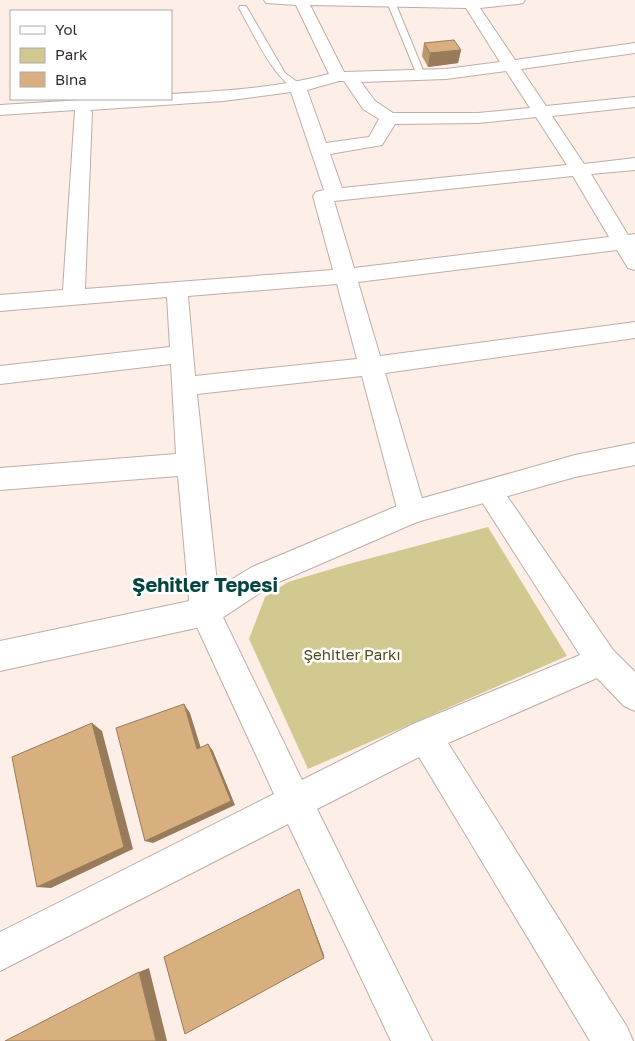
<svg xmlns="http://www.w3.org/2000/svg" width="635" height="1041" viewBox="0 0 635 1041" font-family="'Golos Text',sans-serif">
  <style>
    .green { fill: #d2c990 }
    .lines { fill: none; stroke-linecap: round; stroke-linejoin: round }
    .service-casing { stroke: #bcaea8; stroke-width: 2 }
    .minor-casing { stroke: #bcaea8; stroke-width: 2 }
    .tertiary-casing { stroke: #bcaea8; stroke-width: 2 }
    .service { fill: #fff; fill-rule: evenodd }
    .minor { fill: #fff; fill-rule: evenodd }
    .tertiary { fill: #fff; fill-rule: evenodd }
    .wall { fill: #ba976e }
    .shaded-wall { fill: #977b5a }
    .building { fill: #d8b080; stroke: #977b5a }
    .labels { text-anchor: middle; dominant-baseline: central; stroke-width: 5; stroke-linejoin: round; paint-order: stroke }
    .park-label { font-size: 15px; fill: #51491b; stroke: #fff }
    .district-label { font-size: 20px; font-weight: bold; fill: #064641; stroke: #fff }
  </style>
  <rect width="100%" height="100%" fill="#fdeee8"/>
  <path class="green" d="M488,527l79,129 -259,113 -59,-130 16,-42 23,-15 57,-17z"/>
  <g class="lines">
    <defs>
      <path id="service" d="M388,0l7,2 30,73 -1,2 -7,-2 -30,-73z
        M240,6h6l39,67 15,11v4c-21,3 -51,-63 -61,-80z"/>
      <path id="minor" d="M264,0h261l-2,3 -5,1 -38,4 35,52 120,-17v10l-114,16 25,37 89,-9v10l-83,9 32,48 51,-6v12l-44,4 37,61 7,-1v36l-7,-2 -11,-18 -259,32 22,74 255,-34v16l-250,35 41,139 -4,8 -10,4 -10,-4 -4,-8 -36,-136 -165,18 23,217 82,169 111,-56 167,-69 -100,-156 -4,-8 4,-8 9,-3 9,3 115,167 22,22v39l-11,-5 -27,-28 -149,65 179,284 6,14h-43l-171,-284 -102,52 115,232h-41l-103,-217 -288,147v-39l274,-138 -84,-182 -12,-136 -178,14v-22l176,-14 -5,-90 -171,20v-18l170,-19 -3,-50 -167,14v-16l63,-5 12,-180 -75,5v-10l97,-6h74v-5c53,-3 107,-6 158,-20l-33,-69 -30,-2zM310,5l156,3 34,54 -54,7 -102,3zM506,71l24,37 -52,5h-85l-18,-12 -14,-19 85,-3zM339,81h5l19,28 16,10 -10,18 -43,6 -19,-53zM291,92l33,98 -8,2 -3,4 20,74 -248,19 7,-177 -2,-2 133,-9zM536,117l31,48 -225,23 -12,-34 52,-9 13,-21 83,-1zM573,176l36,61 -255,31 -20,-67zM337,284l20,75 -162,17 -7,-80z"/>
      <path id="tertiary" d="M635,443v22l-60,12 -158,45 -145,63 -56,37 -11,4 -205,45v-30l199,-42 53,-32 150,-63 173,-49z"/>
    </defs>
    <use href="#service" class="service-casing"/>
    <use href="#minor" class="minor-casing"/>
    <use href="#tertiary" class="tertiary-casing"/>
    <use href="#service" class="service"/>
    <use href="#minor" class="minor"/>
    <use href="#tertiary" class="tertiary"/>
  </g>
  <path class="wall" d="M424,43l37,7 -3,13 -30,4 -6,-11z"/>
  <path class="shaded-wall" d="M461,50l-3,13 -30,4 2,-14z
    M184,704l6,9 13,42 -6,-6z
    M92,723l10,8 31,118 -82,39 -14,-1z
    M208,744l5,7 22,54 -82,38 -8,-2z
    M299,889l25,66v3z
    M149,968l18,73h-11l-17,-69z"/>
  <path class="building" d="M454,40l7,10 -31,3 -6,-10z
    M184,704l13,45 11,-5 23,57 -86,40 -29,-113z
    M92,723l32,124 -87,40 -25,-130z
    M299,889l25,69 -139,76 -21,-77z
    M139,972l17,69h-151z"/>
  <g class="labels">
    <g class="park-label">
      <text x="352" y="654">Şehitler Parkı</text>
    </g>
    <g class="district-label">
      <text x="205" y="584">Şehitler Tepesi</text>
    </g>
  </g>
  <rect x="10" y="10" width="162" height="90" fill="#ffffff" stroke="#adabaa"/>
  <rect x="20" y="26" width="25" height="8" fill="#ffffff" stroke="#adabaa"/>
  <text x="55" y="35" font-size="15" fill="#332d2b">Yol</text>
  <rect x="20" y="48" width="25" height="15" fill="#d2c990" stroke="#adabaa"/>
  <text x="55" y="60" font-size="15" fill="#332d2b">Park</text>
  <rect x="20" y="72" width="25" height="15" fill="#d8b080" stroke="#adabaa"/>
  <text x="55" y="85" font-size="15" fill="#332d2b">Bina</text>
</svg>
